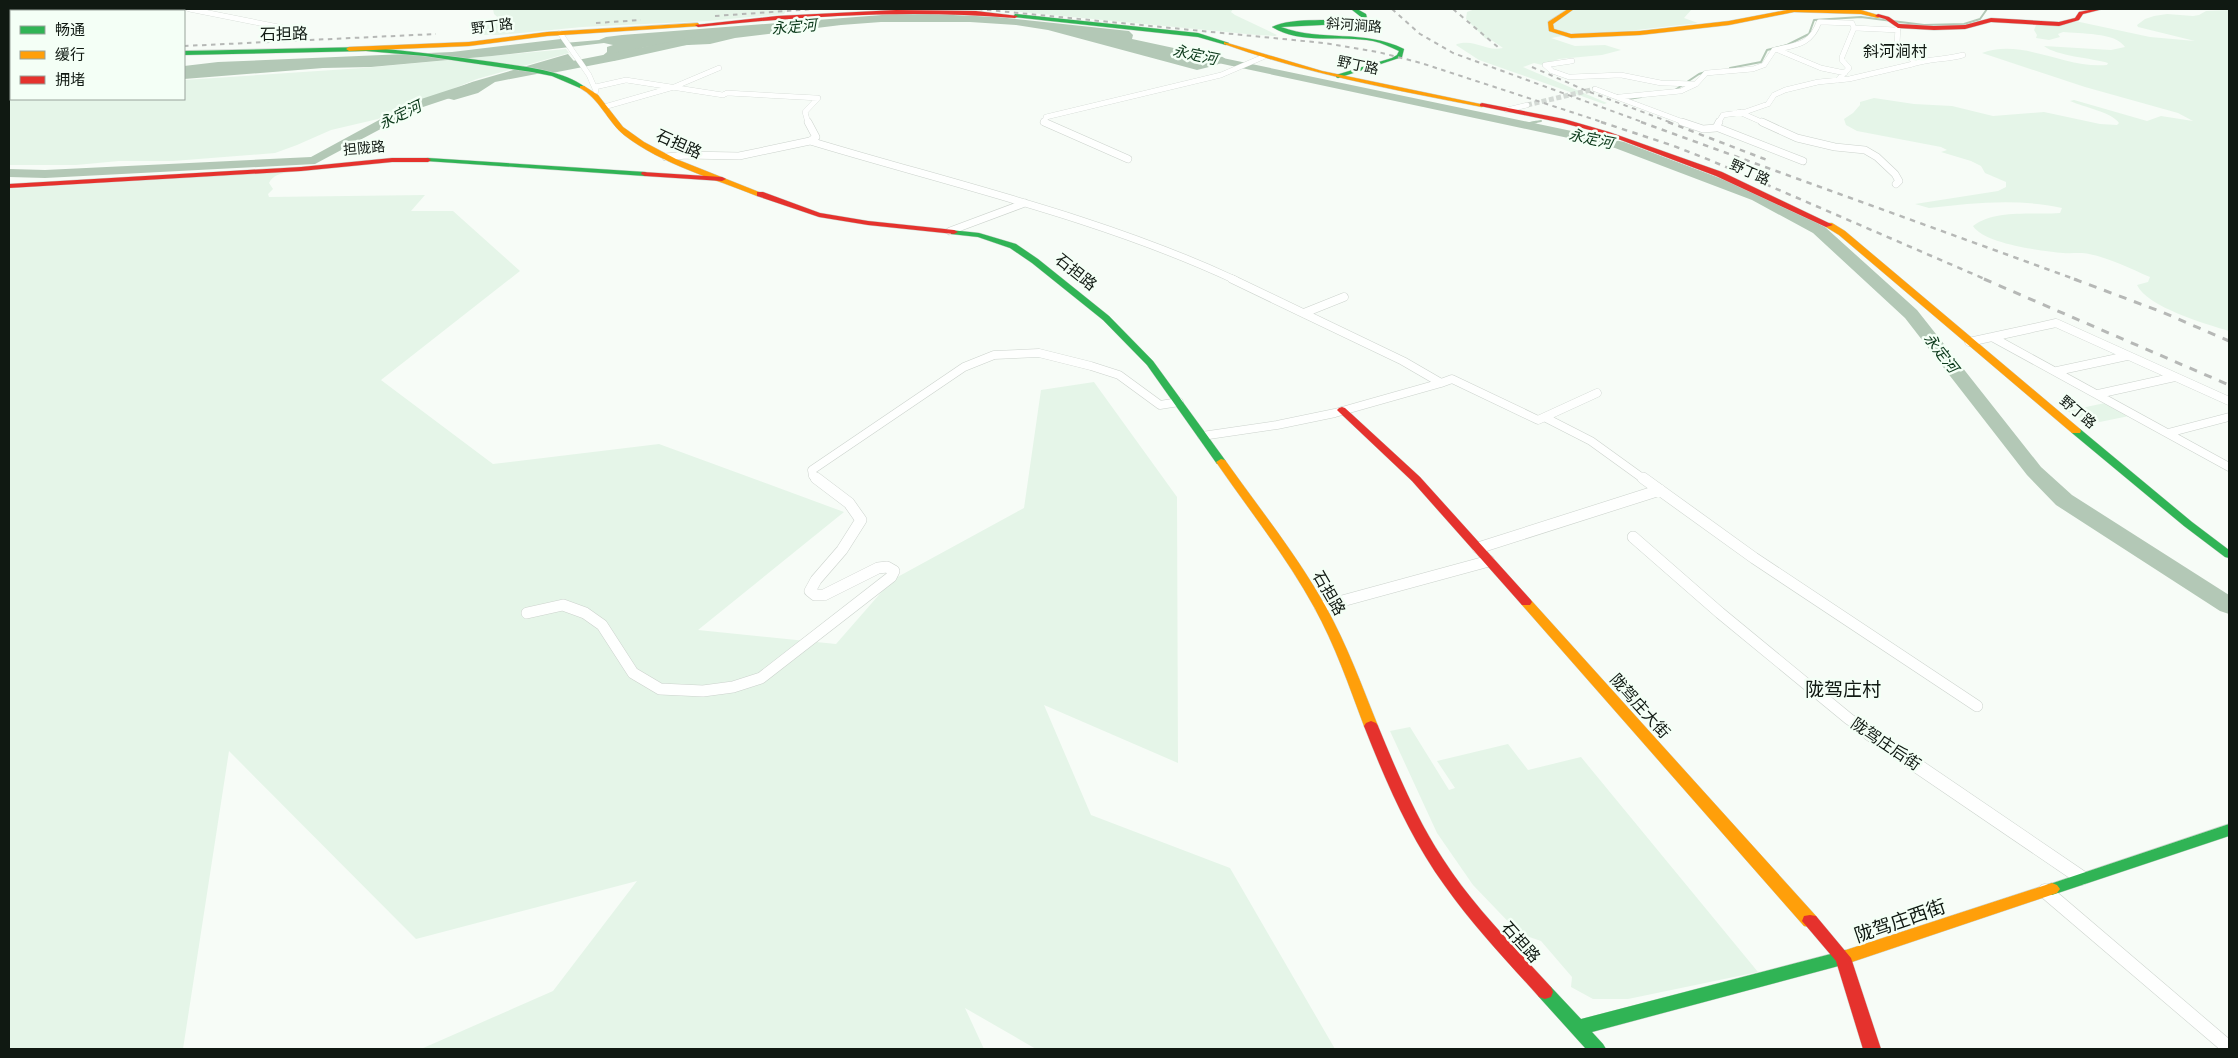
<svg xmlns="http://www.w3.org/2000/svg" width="2238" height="1058" viewBox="0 0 2238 1058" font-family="'Roboto Condensed','Noto Sans SC',sans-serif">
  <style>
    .green { fill: #e5f5e8 }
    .water { fill: #b3c8b6 }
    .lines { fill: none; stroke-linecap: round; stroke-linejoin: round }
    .stream-far1 { stroke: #b3c8b6; stroke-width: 2 }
    .stream { stroke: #b3c8b6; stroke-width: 2.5 }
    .river { fill: #b3c8b6; fill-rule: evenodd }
    .street-tunnel { stroke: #d4dad5; stroke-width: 5; stroke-dasharray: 5 2.5; stroke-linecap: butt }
    .street-far4-casing { stroke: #ccd3cd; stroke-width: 5.5 }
    .street-far3-casing { stroke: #ccd3cd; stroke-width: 8 }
    .street-far2-casing { stroke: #ccd3cd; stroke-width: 9 }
    .street-far1-casing { stroke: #ccd3cd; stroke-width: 12 }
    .street-casing { stroke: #ccd3cd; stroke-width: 15 }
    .fast-casing { stroke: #ccd3cd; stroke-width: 1 }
    .slow-casing { stroke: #ccd3cd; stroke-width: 1 }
    .jam-casing { stroke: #ccd3cd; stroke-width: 1 }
    .street-far4 { stroke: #fefffe; stroke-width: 5 }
    .street-far3 { stroke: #fefffe; stroke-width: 7 }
    .street-far2 { stroke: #fefffe; stroke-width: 8 }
    .street-far1 { stroke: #fefffe; stroke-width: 11 }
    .street { stroke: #fefffe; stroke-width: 14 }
    .fast { fill: #30b455; fill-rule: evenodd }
    .slow { fill: #ff9f0a; fill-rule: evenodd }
    .jam { fill: #e5322d; fill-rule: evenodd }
    .rail-far2 { stroke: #b6b8b6; stroke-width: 2; stroke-dasharray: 4.5 4.5; stroke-linecap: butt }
    .rail-far1 { stroke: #b6b8b6; stroke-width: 2.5; stroke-dasharray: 5.5 5.5; stroke-linecap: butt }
    .rail { stroke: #b6b8b6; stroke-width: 3; stroke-dasharray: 8 8; stroke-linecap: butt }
    .labels { text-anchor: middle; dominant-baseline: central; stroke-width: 5; stroke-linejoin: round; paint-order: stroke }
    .far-street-label { font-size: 14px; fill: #101912; stroke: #f4fff6 }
    .far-water-label { font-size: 15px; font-style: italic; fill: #0a3819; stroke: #f4fff6 }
    .street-label { font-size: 16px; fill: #101912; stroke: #f4fff6 }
    .far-quarter-label { font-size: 16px; fill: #101912; stroke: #f4fff6 }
    .quarter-label { font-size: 19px; fill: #101912; stroke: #f4fff6 }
    .near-street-label { font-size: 19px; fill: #101912; stroke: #f4fff6 }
  </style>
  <rect width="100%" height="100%" fill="#f7fcf7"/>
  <path class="green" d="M493,9l274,1 20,-1 -3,5 -76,7 -126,6 -83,8h-20l-5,-2 7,-7 21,-5 -8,-7z
    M991,9h242l-2,3 4,3 42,20 -2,1 -18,-1z
    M1475,9h217l-8,9 14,5 -79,9 -38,2 -16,-2 -3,4 -11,2 24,8 30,-1 16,5 -19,5 -43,4 -17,6 -8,-2 -11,4 84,36 -3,1 -125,-44 -23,-15 1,-1c20,-5 28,8 46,4l-13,-9h-4l-20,-20 1,-7z
    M2229,10v321c-23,-7 -82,-24 -92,-46l11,-3 2,-5c-19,-8 -40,-19 -61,-23 -8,-2 -18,0 -26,-1 -21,-2 -79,-9 -90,-27 22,-17 61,-11 87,-13l2,-5c-45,-10 -89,-5 -133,0l-14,-4 83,-13 8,-4v-5l-21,-9 -4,-7 -10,-5 -30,-9 6,-2 -6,-3 -84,-16 -11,-6 -2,-6 9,-6 7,-8v-3l14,-4 40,6 38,2 41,10 51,-4 56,12 17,1 2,-2c-7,-11 -36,-16 -49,-22l4,-1 73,21 14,-5 32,5 -15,-8 -93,-26 -103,-34c41,-15 83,16 125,12l1,-2c-16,-5 -52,-7 -64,-17l67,4 14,-3c-9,-15 -46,-13 -62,-15l-5,2 2,3 -11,3 -13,-2 1,-3 -3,-5 3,-7 23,1 15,-3 75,16 45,4 -57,-14 -1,-2 8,-6 9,-3 13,-2 26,2 6,-1 7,-4z
    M566,49l3,4 -92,26 -99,40 -47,11 -34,15 -22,8 -102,8h-54l-43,4h-67v-68h2v2h173v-19l179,-12z
    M288,172c-8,2 -15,3 -19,11l4,6 -5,5 1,3 156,-2 -14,16h42l67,60 -139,109 112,84 166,-20 185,68 -146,118 138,14 56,-64 132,-72 17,-118 53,-8 83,115 1,266 -134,-58 47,110 139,53 105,181h-299l-71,-41 19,41h-563l132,-58 84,-110 -221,58 -187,-188 -46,298h-174v-860z
    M2105,403l24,13 -39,8 -23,-13z
    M1410,727l39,63 6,-2 -18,-27 71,-17 20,26 53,-13 177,215 -130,27h-35l-22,-12 1,-10 -31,-36 -21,-7 -47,-49 -36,-52 -47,-102z"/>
  <path class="water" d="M908,13l90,4 131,14 4,4 -1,4 79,17c6,-1 12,-1 16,5l-14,5 -16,4 -149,-40 -32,-5 -46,-3h-89l-40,3 -106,13 -25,6 -65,3 -13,4 -7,6 -12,4 -13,-3 7,-6v-5l6,-2 -9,-2 -112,13 -121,11 -48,1 -139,11v-13l34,-4 234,-10 109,-13 3,4 35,-3 7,-3 16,-2z
    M568,54l10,12 -83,16 -17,11 -24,7 -15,-4 33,-14z"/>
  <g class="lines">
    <path class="stream-far1" d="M1730,68l31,-6 6,-12 20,-5 22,-11 5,-14 47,-3 63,8 40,-1 16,-5 7,-10
      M1675,90l24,-16 10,-3
      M1628,99l13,-2
      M1530,123l11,-2"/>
    <path class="stream" d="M1523,125l13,-3"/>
    <path class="river" d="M705,35l6,3 -2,2 -90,20 -72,14 -6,-4 6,-4z
      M1194,52l430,90 138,52 63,33 92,83 124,157 31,28 157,100v19l-9,-3 -164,-106 -29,-30 -122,-157 -92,-85 -61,-33 -137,-52 -425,-91 -2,-2 2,-2z
      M470,83l6,4 -2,3 -54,18 -105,56 -270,14 -36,-1v-8l36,1 266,-13 101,-55z"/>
    <path class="street-tunnel" d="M1527,105l68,-16"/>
    <defs>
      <path id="street-far4" d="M189,9l110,22
        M1854,28l44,2
        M560,33l29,42 7,16
        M1778,50l43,18 24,5
        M1572,61l-27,4 7,6 17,6 52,-2 40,8 35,1 10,-11 47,-4 11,-4 10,-15c22,-5 37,-5 45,-28l33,1 2,5 -12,29v3l7,8 -11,12
        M1913,64c17,-6 33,-4 50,-9
        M595,87l31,-7 97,15 4,-2 91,5 -13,14 3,11
        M1595,89l91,34
        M1619,97l62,-6 15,-7
        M604,107l70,-20 45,-19
        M1507,110l20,-5
        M1739,112l25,11
        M1045,123l1,-6 175,-42 42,-18
        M1718,123l5,-8 22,-3 23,-8 6,-9 11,-5 33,-8 31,-3 64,-15v-4l-9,-6 -7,-9 1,-19"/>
      <path id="street-far3" d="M1044,122l84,37
        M1682,122l21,7 13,-1 3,-6
        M1762,122l35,16 38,9 30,3 12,7 18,17 4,7 -3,3
        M1716,127l87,34
        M810,141c142,43 290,76 425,139
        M666,157l20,-2 53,1 71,-15 6,-4 -8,-15
        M950,231l75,-28"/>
      <path id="street-far2" d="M1304,313l40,-16
        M1992,337l64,-14 173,78
        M1969,342l23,-5 237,130
        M2057,371l70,-15
        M1441,383l11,-4 86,41 59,-27
        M2098,394l77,-17
        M1546,418l45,23 54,39
        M2168,433l61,-16
        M1202,436l75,-11 58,-12 106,-30 -38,-22 -171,-82
        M818,480l-5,-4 -1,-6 152,-103 30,-12 45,-2 52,13 28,9 41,30 19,-3"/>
      <path id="street-far1" d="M1643,478l111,80 223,148
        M1633,537l87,76 129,106 22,15
        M1478,548l182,-58
        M1320,607l169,-46
        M527,613l36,-8 22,8 17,12 31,48 27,16 43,2 30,-4 28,-9 130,-101 3,-6 -7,-4 -9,1 -54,27h-9l-5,-4 6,-11 26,-30 19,-30 -12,-17 -33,-25"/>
      <path id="street" d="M1869,733l213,145
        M2045,891l184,157"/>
      <path id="fast" d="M1351,9h6l9,5 1,4 -25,6 -61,3c41,15 82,2 123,22l-2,8 -64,21 -2,-1v-2l56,-17 5,-3 2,-4c-9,-4 -17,-8 -26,-10 -32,-6 -72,4 -101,-14 21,-11 64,-4 89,-10z
        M1015,14l183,19 31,10 -3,2 -28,-8 -185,-20z
        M9,46h2v4h-2z
        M366,47c43,4 84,9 127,15 30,5 67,7 92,25l-5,1 -28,-12 -20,-4 -107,-16 -59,-5 -182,4v-4z
        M428,158l217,14 4,2 -4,2 -219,-15v-2z
        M951,230l28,3 37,11 22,15 71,57 44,45 72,99 1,2 -1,2h-8l-70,-99 -44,-45 -71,-57 -22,-15 -32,-11 -27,-3z
        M2076,428l4,1 112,93 37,28v8l-4,-1 -41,-31 -112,-93 -1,-2 1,-2z
        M2229,824v12l-177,59 -5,-2 -3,-4 3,-4z
        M1846,950l6,2 2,5 -2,5 -6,2 -254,68 11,12 3,5h-20l-47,-52 -2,-5 2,-5 6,-2 6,2 30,32z"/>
      <path id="slow" d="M1568,9h6l-21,15 1,5 17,5 69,-3 89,-10 63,-12 69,1 20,6 -3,2 -17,-4 -67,-2 -65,13 -89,10 -69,3 -22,-7 -1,-9z
        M698,23l2,3 -153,10 -78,10 -120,5 -3,-2 3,-2 120,-5 78,-10z
        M1224,42l98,29 163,34 -3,2c-87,-17 -174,-33 -258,-63z
        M580,86h4l14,9 25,32 21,15 32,17 88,35 -7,2c-44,-18 -94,-31 -133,-61 -17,-14 -24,-36 -44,-47z
        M1826,223h6l13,8 235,198 1,2 -1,2h-8l-233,-198 -13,-8z
        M1221,459l4,1c34,48 72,95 101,147 21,38 36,79 52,119l-2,3h-10l-2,-3c-15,-40 -29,-81 -50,-119 -28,-51 -65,-97 -98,-145z
        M1526,598l4,1 286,317 2,5 -2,5 -6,1 -6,-1 -282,-321 -2,-3z
        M2052,883l5,2 3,4 -3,4 -211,71 -6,-2 -2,-5 2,-5 6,-2z"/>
      <path id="jam" d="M2094,9h9l-20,5 -4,6 -20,6 -68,-4 -26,7 -31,1 -36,-2 -13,-9 -10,-3 3,-2 11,3 10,7 35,2 31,-1 26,-7 68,4 16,-4 4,-6z
        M896,10l80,1 42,5 -3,2c-106,-9 -211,-2 -317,9l-3,-2 82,-9z
        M9,62h2v4h-2z
        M1482,103l82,16 45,13 113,40 111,53 -7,2 -110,-51 -111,-42 -42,-11 -83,-17v-2z
        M392,158h36l3,2 -3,2h-36l-91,9 -292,17v-4l292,-17z
        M642,172l80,5 4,2 -4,2 -77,-5 -4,-2z
        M757,192h6l57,21 48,8 86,9 4,2 -4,2 -86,-9 -49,-8 -62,-21z
        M1342,407l3,1 75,69 110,122 2,3 -2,3h-8l-110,-124 -73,-69 -2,-2 2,-2z
        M1371,721l5,2 2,3c19,46 38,92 65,133 30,47 71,87 108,128l2,5 -2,5 -6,2 -6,-2c-32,-36 -66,-71 -94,-111 -35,-48 -59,-104 -81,-160l2,-3z
        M1810,915l6,1 35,42 30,91h-18l-27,-88 -34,-40 2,-5z"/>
    </defs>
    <use href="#street-far4" class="street-far4-casing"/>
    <use href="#street-far3" class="street-far3-casing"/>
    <use href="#street-far2" class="street-far2-casing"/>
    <use href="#street-far1" class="street-far1-casing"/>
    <use href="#street" class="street-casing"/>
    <use href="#fast" class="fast-casing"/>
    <use href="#slow" class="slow-casing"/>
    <use href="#jam" class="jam-casing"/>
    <use href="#street-far4" class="street-far4"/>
    <use href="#street-far3" class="street-far3"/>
    <use href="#street-far2" class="street-far2"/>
    <use href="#street-far1" class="street-far1"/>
    <use href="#street" class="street"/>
    <use href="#fast" class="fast"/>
    <use href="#slow" class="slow"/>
    <use href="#jam" class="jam"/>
    <path class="rail-far2" d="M45,9l3,2
      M978,9l346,34 54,9 43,11 184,60
      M1392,9l28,25 33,19 192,70
      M1453,9l46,39
      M715,16l99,-7
      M596,23l45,-3
      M184,46l252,-12
      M1532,67l55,24 85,32"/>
    <path class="rail-far1" d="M1601,122l73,24 38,15 275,119
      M1641,122l436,158
      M1668,122l99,38"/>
    <path class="rail" d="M1984,279l245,106
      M2074,279l88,33 67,29"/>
  </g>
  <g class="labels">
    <g class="far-street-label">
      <text transform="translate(1354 25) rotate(4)">斜河涧路</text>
      <text transform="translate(492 26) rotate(-7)">野丁路</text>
      <text transform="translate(1358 65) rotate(12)">野丁路</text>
      <text transform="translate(364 148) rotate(-5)">担陇路</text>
      <text transform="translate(1750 172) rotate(24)">野丁路</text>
      <text transform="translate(2078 412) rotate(40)">野丁路</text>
    </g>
    <g class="far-water-label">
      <text transform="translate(794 27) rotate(-5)">永定河</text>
      <text transform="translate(1195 55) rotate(12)">永定河</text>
      <text transform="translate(400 115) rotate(-26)">永定河</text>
      <text transform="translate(1591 139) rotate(12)">永定河</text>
      <text transform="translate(1941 353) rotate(52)">永定河</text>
    </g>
    <g class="street-label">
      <text transform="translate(284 34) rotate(-1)">石担路</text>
      <text transform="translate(679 144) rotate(24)">石担路</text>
      <text transform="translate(1076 272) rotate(39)">石担路</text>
      <text transform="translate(1329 593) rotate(60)">石担路</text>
      <text transform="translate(1640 706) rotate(48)">陇驾庄大街</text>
      <text transform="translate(1886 744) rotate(34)">陇驾庄后街</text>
      <text transform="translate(1521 942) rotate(48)">石担路</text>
    </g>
    <g class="far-quarter-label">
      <text x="1895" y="51">斜河涧村</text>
    </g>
    <g class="quarter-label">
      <text x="1843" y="689">陇驾庄村</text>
    </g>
    <g class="near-street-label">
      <text transform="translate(1900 921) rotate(-19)">陇驾庄西街</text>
    </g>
  </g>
  <rect width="2238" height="1058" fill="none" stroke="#101912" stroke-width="20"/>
  <rect x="10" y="10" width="175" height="90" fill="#f4fff6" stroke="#99a39b"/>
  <rect x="20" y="26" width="25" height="8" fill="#30b455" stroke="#99a39b"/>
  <text x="55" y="35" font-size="15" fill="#101912">畅通</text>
  <rect x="20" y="51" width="25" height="8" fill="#ff9f0a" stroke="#99a39b"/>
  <text x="55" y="60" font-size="15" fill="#101912">缓行</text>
  <rect x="20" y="76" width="25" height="8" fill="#e5322d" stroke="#99a39b"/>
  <text x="55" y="85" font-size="15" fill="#101912">拥堵</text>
</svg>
